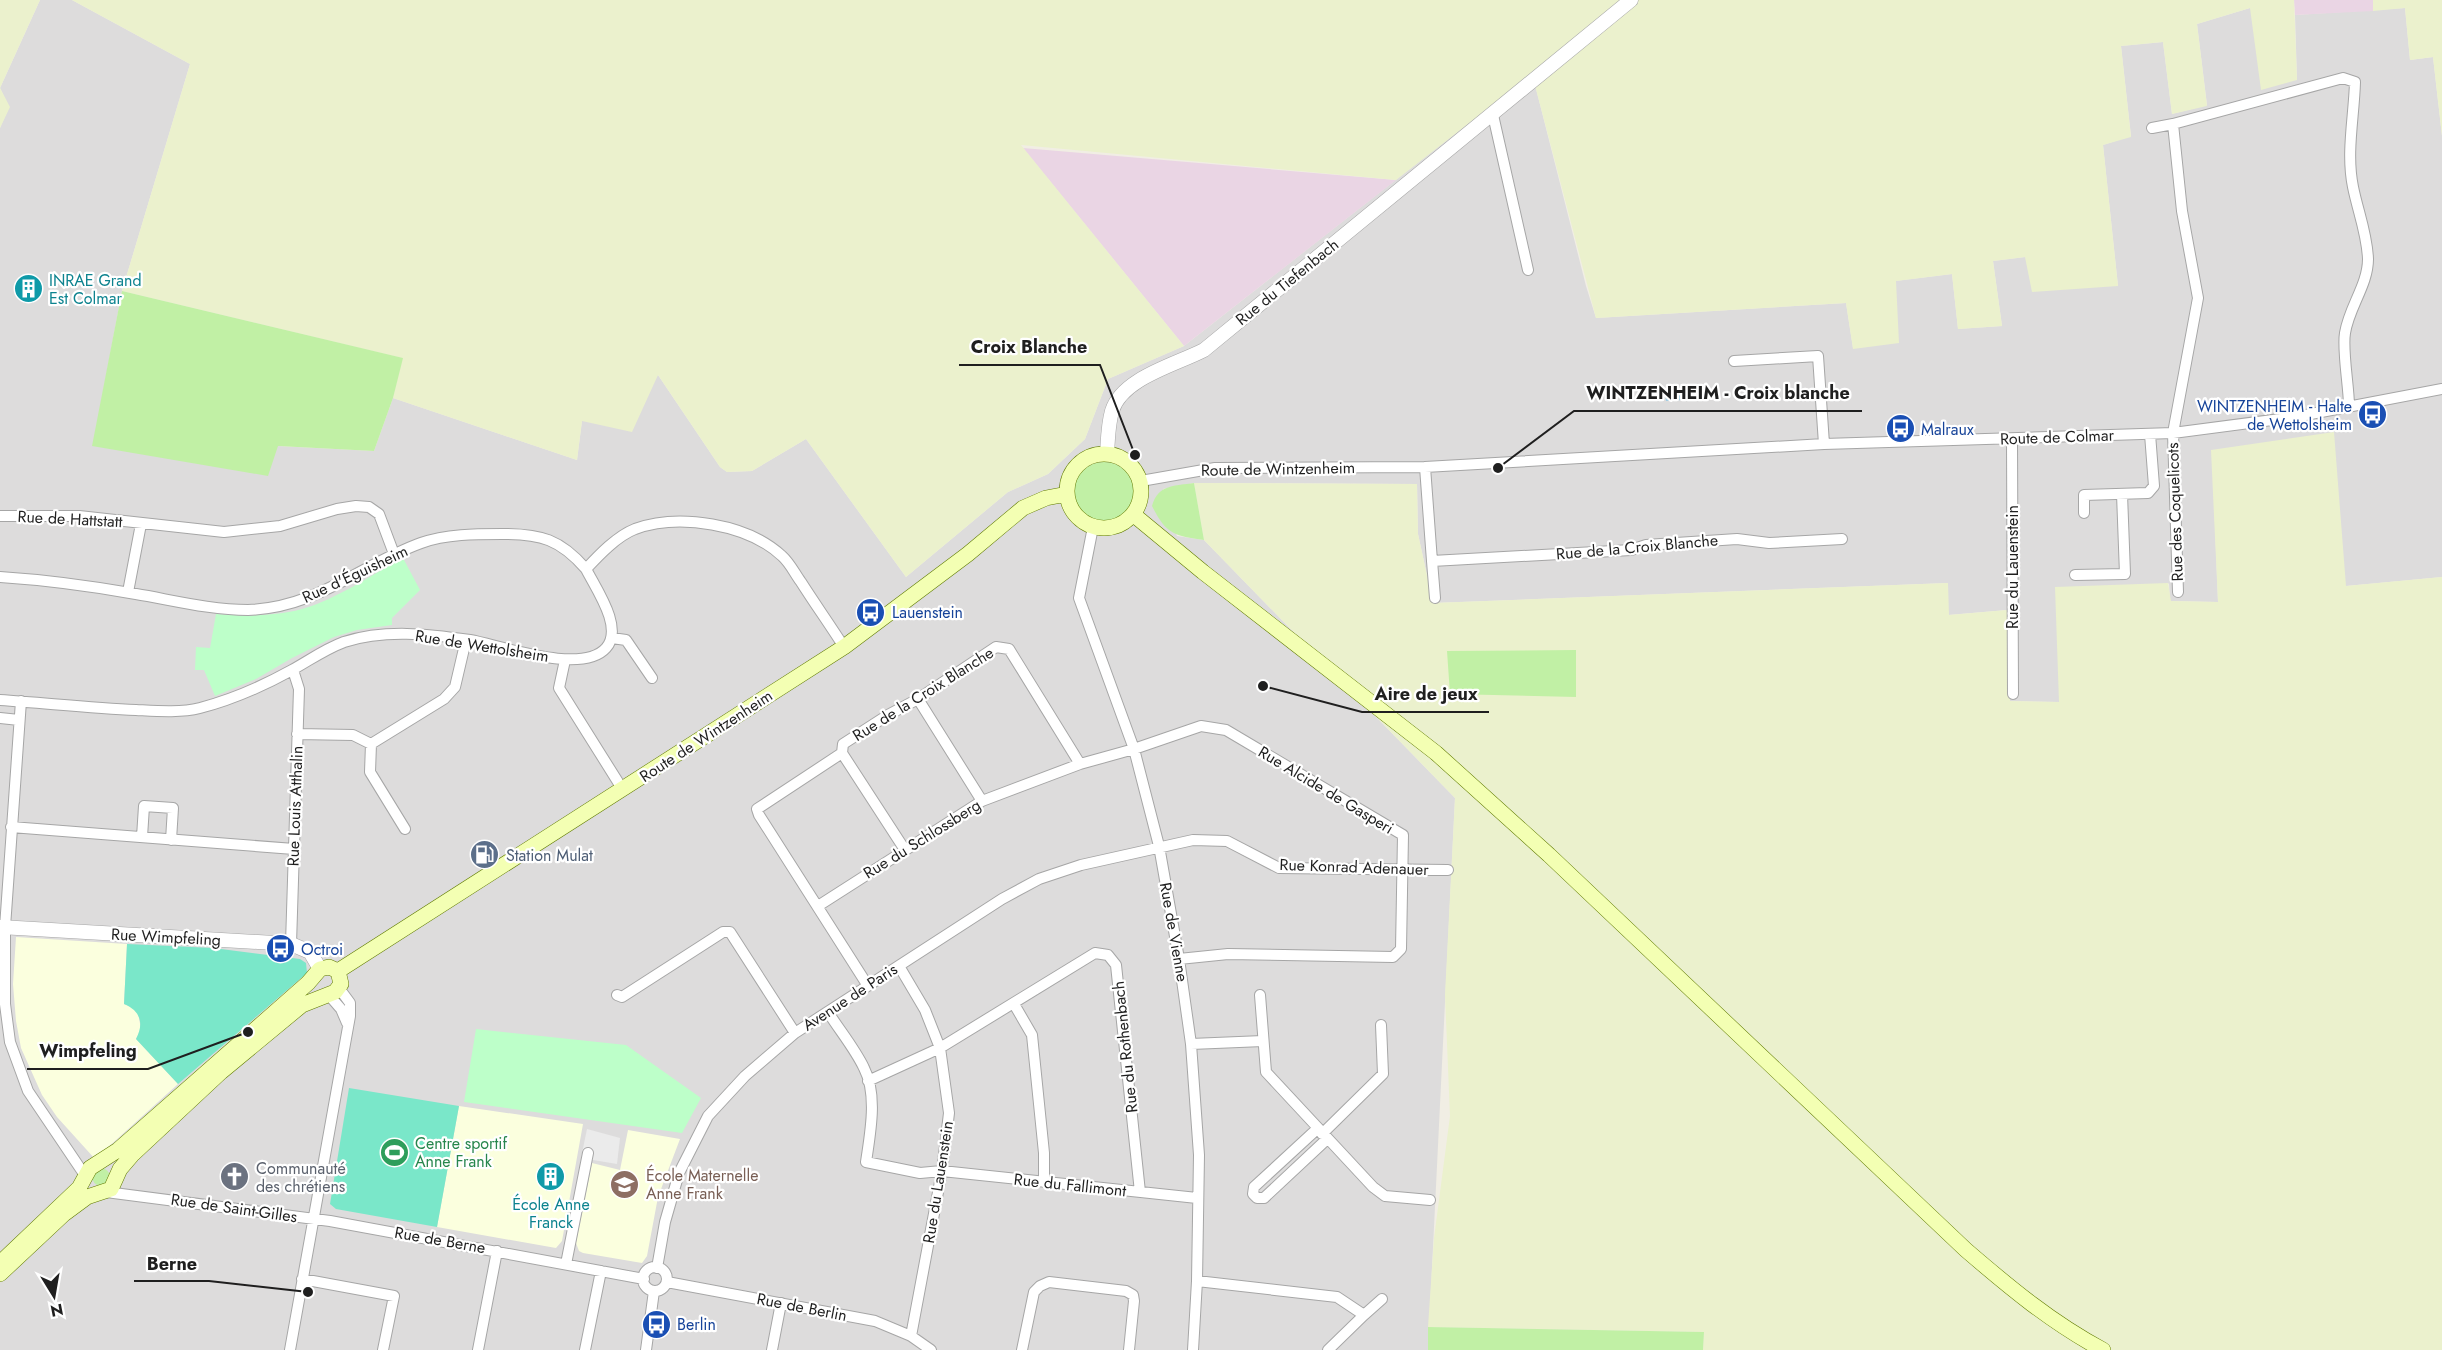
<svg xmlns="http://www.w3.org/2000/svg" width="2442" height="1350" viewBox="0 0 2442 1350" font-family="Jost,sans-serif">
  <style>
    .residential { fill: #dddcdc }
    .industrial { fill: #ead5e4 }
    .education { fill: #fbffde }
    .farmland { fill: #ebf1cd }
    .grass { fill: #c1f0a5 }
    .park { fill: #bdffc9 }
    .pitch { fill: #7ae7c9 }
    .parking { fill: #ebebeb }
    .water { fill: #a0cce2 }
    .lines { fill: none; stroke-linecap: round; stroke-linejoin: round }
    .minor-casing { stroke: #a6a6a6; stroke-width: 12 }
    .tertiary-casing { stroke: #a6a6a6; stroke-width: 15 }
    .secondary-casing { stroke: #607b00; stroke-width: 16 }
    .minor { stroke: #fff; stroke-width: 10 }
    .tertiary { stroke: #fff; stroke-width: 14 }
    .secondary { stroke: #f3ffb3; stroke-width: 15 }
    .labels { text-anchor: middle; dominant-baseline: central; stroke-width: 4.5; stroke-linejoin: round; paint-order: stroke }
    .culture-label { font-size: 16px; fill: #0d838f; stroke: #fff; text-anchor: start }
    .street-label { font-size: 16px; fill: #1f1f1f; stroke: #fff }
    .transit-label { font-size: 16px; fill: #164399; stroke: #fff; text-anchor: start }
    .service-label { font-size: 16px; fill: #4e5e75; stroke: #fff; text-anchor: start }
    .leisure-label { font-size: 16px; fill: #27864d; stroke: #fff; text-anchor: start }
    .worship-label { font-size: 16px; fill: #5b616d; stroke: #fff; text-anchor: start }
    .education-label { font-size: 16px; fill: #785e54; stroke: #fff; text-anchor: start }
    .leader { fill: none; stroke: #1f1f1f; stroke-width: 2 }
    .callout-dot { fill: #1f1f1f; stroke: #fff; stroke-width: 2 }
    .callout-label { font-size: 18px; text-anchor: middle; font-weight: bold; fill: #1f1f1f; stroke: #fff; stroke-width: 4.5; stroke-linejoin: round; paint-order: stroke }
  </style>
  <rect width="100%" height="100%" fill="#f1eee4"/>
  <path class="residential" d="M40,0h32l118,64 -68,227 -29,155h184l97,5 19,-53 184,62 5,-39 76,-46 62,92 7,5 25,-1 54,-32 100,138 102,-85 40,-18 37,-35 23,-60 76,-33 348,-273 54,213 10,32 250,-15 7,45 42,-67 57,-7 6,55 44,-3 -9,-65 32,-4 93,29 -15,-141 28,-9 -10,-90 42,-4 9,72 35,-9 -10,-81 53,-16 47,72 -2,-65 110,-7 5,52 23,-3 9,79v441l-96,9 -134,-136 6,152 -48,-1 -1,-18 -109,119 -51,-1 -2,-91 -59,5v-32l-515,20 -15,-69 -1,-50 -223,-1 -31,6 14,47 27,4 251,258 -27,552h-1428v-1222l9,-21 -9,-19z"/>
  <path class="industrial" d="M2294,0h79v11l-78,4z
    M1023,148l373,32 -212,166z"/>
  <path class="education" d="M16,937l111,7 -3,60 9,4 5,5 3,16 -5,10 42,45 -83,75 -38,-42 -15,-22 -21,-47 -5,-27 -3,-37z
    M459,1106l124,18 -21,117 -6,7 -119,-21z
    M628,1130l52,9 -22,58 -11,59 -5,7 -59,-10 -4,-2 -3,-8 16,-80 28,7z"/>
  <path class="farmland" d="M0,0h40l-40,88 10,19 -10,21z
    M72,0h2222l3,80 -36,10 -11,-82 -53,16 10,82 -35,8 -9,-72 -42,4 10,91 -28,8 15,141 -86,6 -7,-35 -32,4 9,65 -44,3 -6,-55 -56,7 3,62 -46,6 -7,-46 -250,15 -64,-244 -136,106 -375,-35 163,201 -76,33 -23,60 -37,35 -40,18 -102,85 -100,-138 -54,32 -25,1 -7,-5 -62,-92 -26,57 -50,-11 -5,39 -184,-62 9,-40 -280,-67 68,-227z
    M2373,0h69v136l-9,-79 -23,3 -5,-52 -32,3z
    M2334,432l12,154 96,-9v773h-739l1,-18 -276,-5 6,-89 16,-122 -5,-121 10,-197 -251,-258 -10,-57 223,1 1,50 15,69 515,-20 1,32 58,-5 3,91 49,1 -4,-115 113,-4 3,18 47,1 -7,-152z"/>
  <path class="grass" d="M122,291l281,67 -10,40 -19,53 -96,-5 -10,30 -176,-30z
    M1074 492a30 30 0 1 1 60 0a30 30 0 1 1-60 0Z
    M1194,483l10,57c-30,-4 -38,-6 -52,-34 6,-22 23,-20 42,-23z
    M1576,650v47l-126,-3 -3,-43z
    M92 1177a9 9 0 1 1 18 0a9 9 0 1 1-18 0Z
    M1428,1327l276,5 -1,18h-275z"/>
  <path class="park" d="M403,558l17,32 -28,28v7l-35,5 -23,7 -42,21 -36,21 -41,17 -11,-26h-9l1,-23 14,1 6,-34c31,3 73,2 101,-10 30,-12 58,-31 86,-46z
    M476,1029l150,16 75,53 -19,35 -218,-31z"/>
  <path class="pitch" d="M127,944l86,4 87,11 6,4 1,10 -129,111 -42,-45c8,-15 5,-28 -12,-35z
    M349,1088l110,18 -22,121 -101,-18 -6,-5z"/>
  <path class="parking" d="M587,1129l33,9 -3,26 -36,-6z"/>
  <path class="water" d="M1682,391v9l-16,1 -1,-9z"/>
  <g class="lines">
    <defs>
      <path id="minor" d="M1493,115l35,155
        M2152,128l21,-4
        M1734,361l84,-5 6,88
        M2012,439l1,255
        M1425,467l7,94 199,-11 15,-5 91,-6 32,4 73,-4
        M1141,481l74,-13 210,-1 399,-23 349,-11 122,-16 147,-28
        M2084,513v-18l64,-2 6,-7 -4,-52
        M0,516h79l145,16 56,-6 57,-17 19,-3 13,1 10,7 15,40
        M1093,527l-14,71 55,151 25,97 20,113 12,85 8,111 -2,126 -4,69
        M1432,561l3,37
        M2075,575l50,-1 -3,-80
        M0,577c46,3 91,9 136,17 36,6 75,16 112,16 69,-2 112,-45 173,-67 25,-9 55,-9 81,-9 39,0 58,5 84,35 13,-14 31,-33 49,-40 44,-16 113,-5 147,27 8,7 13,18 19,26 14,22 29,43 43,65
        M128,592l13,-68
        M2178,592l-5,-159 25,-135 -16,-87 -9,-87 170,-46 12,4c-1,35 -9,71 -2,105 5,25 14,46 15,72 0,26 -19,48 -23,74 -3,17 4,54 4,73
        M612,638l14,2 26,38
        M565,660l-6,28 64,102
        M918,699l64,102
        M0,700c45,3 91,8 136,10 20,1 44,3 64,-2 31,-8 63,-22 92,-38 18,-10 33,-21 52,-28 41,-13 84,-8 126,-2 32,6 112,35 136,8 18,-20 -10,-59 -20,-79
        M21,701l-16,226v77l5,38 18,49 58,86
        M0,718l19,2
        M297,734l56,1 18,9 73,-45 11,-12 11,-47
        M371,744l-1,28 35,57
        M842,753l63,97
        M11,827l283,22
        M142,837l2,-31 29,2 -2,32
        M818,906l164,-105 98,-37 54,-15 67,-23 25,4 177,105 -2,114 -8,8 -165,-3 -49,5
        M291,944l8,-255 -6,-19
        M899,966l26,44 15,38 9,65 -7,58 -31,165
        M868,986l-109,-171 -2,-6 85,-56 1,-9 45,-29 30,-16 78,-52 13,2 71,115
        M328,994l13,15 6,14
        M617,995l5,2 101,-65h7l65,101
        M1260,995l6,77 107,115 12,9 45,4
        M1014,1004l18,31 12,118v29
        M828,1012c12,19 27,37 36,56 14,27 6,66 2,94l54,11 22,-2 255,27
        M1191,1044l72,-3
        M868,1081l72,-33 155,-95 13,2 8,10 24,227
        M1317,1129l-63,58 -1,7 4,4h7l62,-58
        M1322,1134l61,-60 -2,-49
        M106,1192l224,29 314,58
        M566,1264l22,-111
        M643 1279a12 12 0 1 1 24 0a12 12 0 1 1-24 0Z
        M657,1268l8,-46 14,-49 29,-57 37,-40 50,-43 207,-134 37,-20 42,-14 112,-25 34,1 52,27 169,2
        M302,1279l92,17 -11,54
        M1197,1281l140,16 27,18 -36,35
        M667,1282l208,39 36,15 20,14
        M1364,1315l18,-16
        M290,1350l60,-334v-13l-11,-15
        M478,1350l19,-99
        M585,1350l16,-79
        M646,1350l8,-59
        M772,1350l9,-47
        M1022,1350l12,-58 6,-6 9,-4 77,9 7,4 1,6 -5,49"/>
      <path id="tertiary" d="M1107,454c1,-15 1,-29 5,-43 10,-33 63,-46 92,-61l427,-350
        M0,927l291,17 19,8 10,17"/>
      <path id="secondary" d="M1067 491a37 37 0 1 1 74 0a37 37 0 1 1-74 0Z
        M1134,515l69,57 233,181 113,102 417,395c43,37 86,73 137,100
        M338,971l506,-324 124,-93 55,-46 23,-10 21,-4
        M0,1263l79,-75 11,-20 28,-18 190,-167 12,-14 9,-2 9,4 3,13 -6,8 -33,13 -81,67 -89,83 -12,14 -9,20 -24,8 -23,17 -64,60"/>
    </defs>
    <use href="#minor" class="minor-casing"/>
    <use href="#tertiary" class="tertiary-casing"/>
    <use href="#secondary" class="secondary-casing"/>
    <use href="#minor" class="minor"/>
    <use href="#tertiary" class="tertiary"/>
    <use href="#secondary" class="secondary"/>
  </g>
  <defs>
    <symbol id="building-disc" viewBox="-11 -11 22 22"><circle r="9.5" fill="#0f9aa8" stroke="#fff"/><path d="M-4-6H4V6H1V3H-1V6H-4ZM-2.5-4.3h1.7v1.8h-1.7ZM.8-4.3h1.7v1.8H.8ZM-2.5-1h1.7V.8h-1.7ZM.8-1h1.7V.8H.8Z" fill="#fff"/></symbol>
    <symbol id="bus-disc" viewBox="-11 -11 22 22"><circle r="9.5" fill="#1a4fb4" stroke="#fff"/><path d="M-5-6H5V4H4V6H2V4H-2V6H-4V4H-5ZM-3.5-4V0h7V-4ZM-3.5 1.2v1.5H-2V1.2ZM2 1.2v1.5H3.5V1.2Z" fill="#fff"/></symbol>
    <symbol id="fuel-disc" viewBox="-11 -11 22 22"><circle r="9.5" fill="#5c6f8a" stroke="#fff"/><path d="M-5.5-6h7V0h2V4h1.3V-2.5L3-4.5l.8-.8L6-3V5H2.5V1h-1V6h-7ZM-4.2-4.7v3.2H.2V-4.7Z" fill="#fff"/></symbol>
    <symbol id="stadium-disc" viewBox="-11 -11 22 22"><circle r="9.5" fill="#2e9e5b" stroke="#fff"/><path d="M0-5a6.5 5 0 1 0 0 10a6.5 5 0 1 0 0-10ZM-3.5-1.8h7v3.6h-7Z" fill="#fff"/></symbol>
    <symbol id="church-disc" viewBox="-11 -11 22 22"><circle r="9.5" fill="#6b7280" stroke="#fff"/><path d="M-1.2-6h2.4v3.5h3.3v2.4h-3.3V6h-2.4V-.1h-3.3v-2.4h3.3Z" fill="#fff"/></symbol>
    <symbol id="school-disc" viewBox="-11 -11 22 22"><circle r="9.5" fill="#8d6e63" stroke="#fff"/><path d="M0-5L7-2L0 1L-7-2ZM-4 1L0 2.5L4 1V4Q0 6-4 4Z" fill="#fff"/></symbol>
  </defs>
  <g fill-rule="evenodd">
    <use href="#building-disc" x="12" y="272" width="33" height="33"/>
    <use href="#bus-disc" x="2356" y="398" width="33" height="33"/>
    <use href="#bus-disc" x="1884" y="412" width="33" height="33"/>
    <use href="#bus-disc" x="854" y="596" width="33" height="33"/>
    <use href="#fuel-disc" x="468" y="838" width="33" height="33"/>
    <use href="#bus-disc" x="264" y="932" width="33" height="33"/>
    <use href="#stadium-disc" x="378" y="1136" width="33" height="33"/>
    <use href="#building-disc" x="534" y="1160" width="33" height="33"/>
    <use href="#church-disc" x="218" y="1160" width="33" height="33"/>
    <use href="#school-disc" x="608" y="1168" width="33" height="33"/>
    <use href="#bus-disc" x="640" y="1308" width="33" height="33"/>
  </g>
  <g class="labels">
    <g class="culture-label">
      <text x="49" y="280">INRAE Grand<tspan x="49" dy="18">Est Colmar</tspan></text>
      <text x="551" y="1204" text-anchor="middle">École Anne<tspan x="551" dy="18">Franck</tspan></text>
    </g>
    <g class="street-label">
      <text transform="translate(1287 282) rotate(-39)">Rue du Tiefenbach</text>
      <text transform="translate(2057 437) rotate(-2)">Route de Colmar</text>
      <text transform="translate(1278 469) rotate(-1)">Route de Wintzenheim</text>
      <text transform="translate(2175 512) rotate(-92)">Rue des Coquelicots</text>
      <text transform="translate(70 519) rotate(3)">Rue de Hattstatt</text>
      <text transform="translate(1637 547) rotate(-5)">Rue de la Croix Blanche</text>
      <text transform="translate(2012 567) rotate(-90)">Rue du Lauenstein</text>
      <text transform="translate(355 574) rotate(-25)">Rue d'Éguisheim</text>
      <text transform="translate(482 646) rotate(9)">Rue de Wettolsheim</text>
      <text transform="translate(923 694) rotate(-32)">Rue de la Croix Blanche</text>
      <text transform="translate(706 736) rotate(-33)">Route de Wintzenheim</text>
      <text transform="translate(1326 790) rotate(31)">Rue Alcide de Gasperi</text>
      <text transform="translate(295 806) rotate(-88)">Rue Louis Atthalin</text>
      <text transform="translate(922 839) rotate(-32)">Rue du Schlossberg</text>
      <text transform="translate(1354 867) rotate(2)">Rue Konrad Adenauer</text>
      <text transform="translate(1174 932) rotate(80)">Rue de Vienne</text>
      <text transform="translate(166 937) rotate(3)">Rue Wimpfeling</text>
      <text transform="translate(850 997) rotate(-33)">Avenue de Paris</text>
      <text transform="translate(1125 1047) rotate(-96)">Rue du Rothenbach</text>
      <text transform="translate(938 1182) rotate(-81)">Rue du Lauenstein</text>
      <text transform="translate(1070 1185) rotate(6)">Rue du Fallimont</text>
      <text transform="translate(234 1208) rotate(8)">Rue de Saint-Gilles</text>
      <text transform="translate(440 1240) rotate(10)">Rue de Berne</text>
      <text transform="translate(802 1307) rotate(11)">Rue de Berlin</text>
    </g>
    <g class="transit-label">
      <text x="2352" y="406" text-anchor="end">WINTZENHEIM - Halte<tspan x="2352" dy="18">de Wettolsheim</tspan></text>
      <text x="1921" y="429">Malraux</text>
      <text x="892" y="612">Lauenstein</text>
      <text x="301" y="949">Octroi</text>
      <text x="677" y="1324">Berlin</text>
    </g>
    <g class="service-label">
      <text x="506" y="855">Station Mulat</text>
    </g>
    <g class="leisure-label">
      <text x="415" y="1143">Centre sportif<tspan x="415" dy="18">Anne Frank</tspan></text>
    </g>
    <g class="worship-label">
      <text x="256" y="1168">Communauté<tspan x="256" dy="18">des chrétiens</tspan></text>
    </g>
    <g class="education-label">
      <text x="646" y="1175">École Maternelle<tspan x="646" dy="18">Anne Frank</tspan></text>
    </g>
  </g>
  <path class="leader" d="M1135 455L1100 365H959M1498 468L1574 411H1862M1263 686L1362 712H1489M248 1032L148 1069H27M308 1292L209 1281H134"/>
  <g class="callout-dot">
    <circle cx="1135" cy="455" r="6"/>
    <circle cx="1498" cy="468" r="6"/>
    <circle cx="1263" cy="686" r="6"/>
    <circle cx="248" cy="1032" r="6"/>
    <circle cx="308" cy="1292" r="6"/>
  </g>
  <g class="callout-label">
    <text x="1029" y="353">Croix Blanche</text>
    <text x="1718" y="399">WINTZENHEIM - Croix blanche</text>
    <text x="1426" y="700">Aire de jeux</text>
    <text x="88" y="1057">Wimpfeling</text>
    <text x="172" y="1270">Berne</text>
  </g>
  <g transform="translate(54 1296) rotate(169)" stroke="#ffffff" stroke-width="4.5" paint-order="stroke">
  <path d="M0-4.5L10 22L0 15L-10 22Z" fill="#1f1f1f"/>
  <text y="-9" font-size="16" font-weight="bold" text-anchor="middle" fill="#1f1f1f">N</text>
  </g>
</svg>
